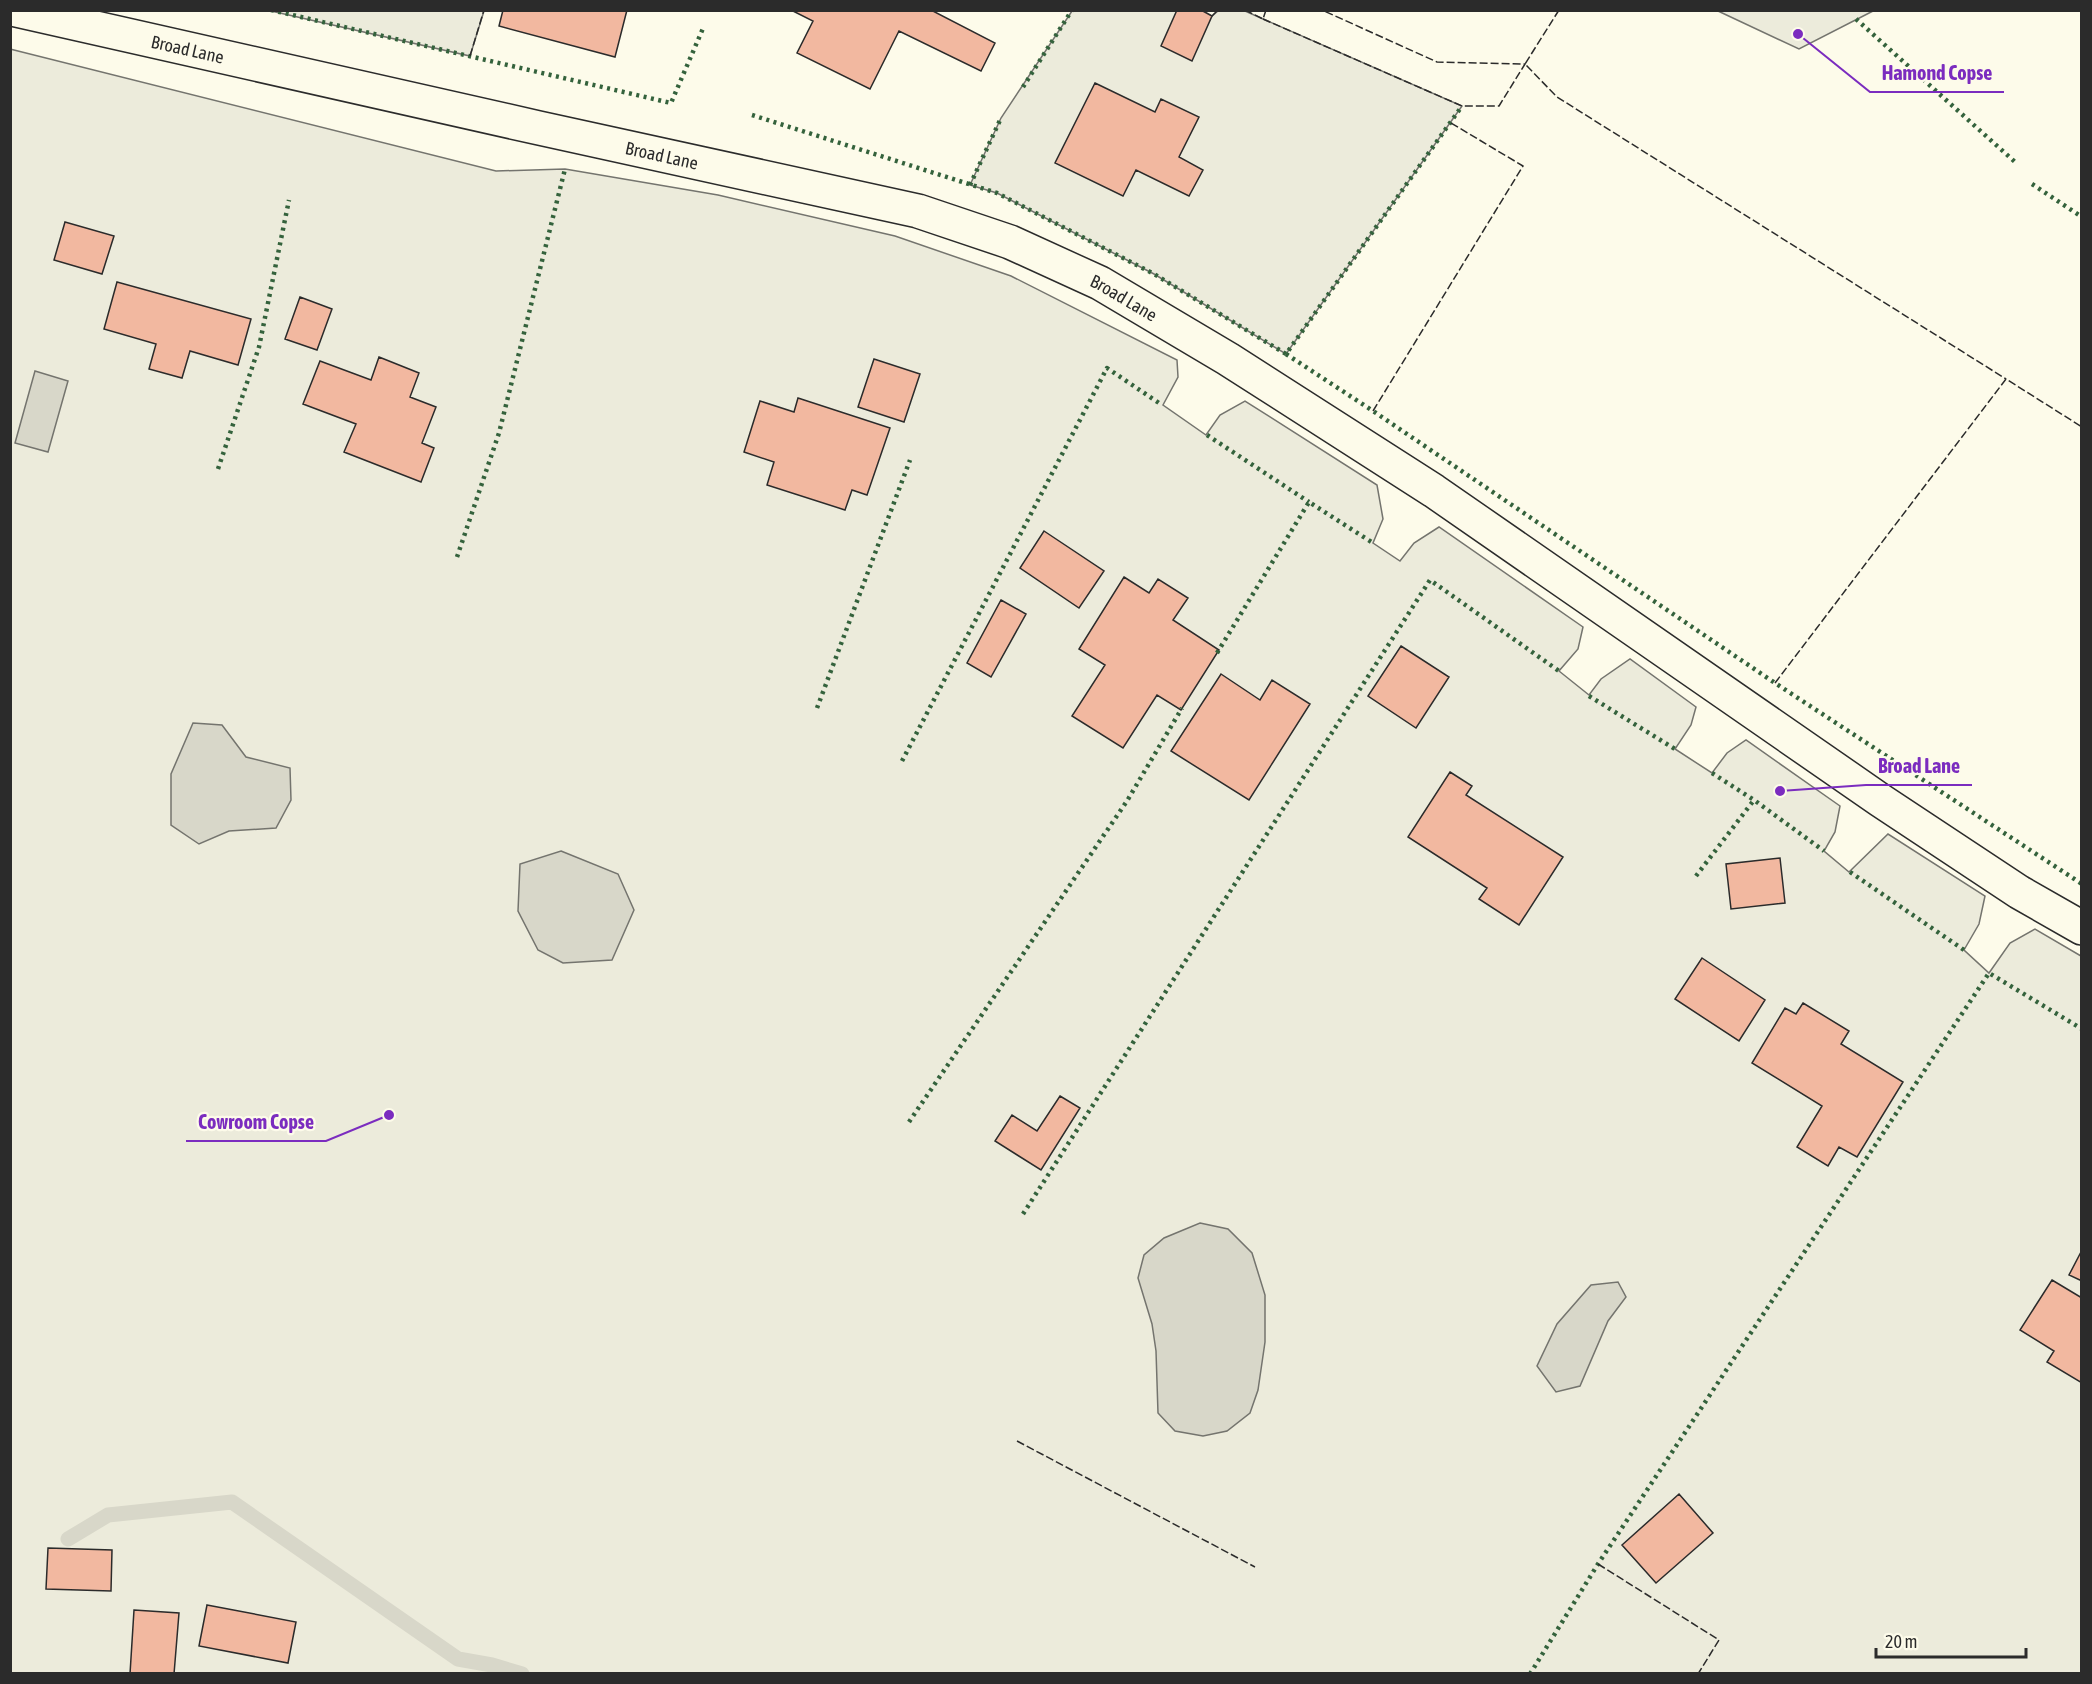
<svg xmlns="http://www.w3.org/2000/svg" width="2092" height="1684" viewBox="0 0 2092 1684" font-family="'Asap Condensed',sans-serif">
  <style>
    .green { fill: #ecebdb; stroke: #74746e; stroke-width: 1.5 }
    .water { fill: #d8d7c9; stroke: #74746e; stroke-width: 1.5 }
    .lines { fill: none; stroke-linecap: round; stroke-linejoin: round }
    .stream { stroke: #d8d7c9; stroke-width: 15 }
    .building { fill: #f2b8a0; stroke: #2b2b2b; stroke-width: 1.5 }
    .minor-casing { stroke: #2b2b2b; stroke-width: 36 }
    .minor { stroke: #fdfbea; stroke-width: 33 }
    .hedge { stroke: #34623c; stroke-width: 4.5; stroke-dasharray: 3 4.5; stroke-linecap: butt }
    .fence { stroke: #2b2b2b; stroke-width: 1.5; stroke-dasharray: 8 3; stroke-linecap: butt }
    .labels { text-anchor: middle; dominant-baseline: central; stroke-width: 4.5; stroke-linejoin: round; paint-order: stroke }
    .street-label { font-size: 18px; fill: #2b2b2b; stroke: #fdfbea }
    .leader { fill: none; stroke: #7b2cbf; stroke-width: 2 }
    .callout-dot { fill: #7b2cbf; stroke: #fdfbea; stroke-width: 2 }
    .callout-label { font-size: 20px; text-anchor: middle; font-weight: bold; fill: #7b2cbf; stroke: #fdfbea; stroke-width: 4.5; stroke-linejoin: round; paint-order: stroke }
  </style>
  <rect width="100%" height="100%" fill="#fdfbea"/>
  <path class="green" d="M1201,10l11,6 6,-5h27l217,95 -176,248 -132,-80 -157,-81 -27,-8 31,-67 71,-107z
    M271,11h213l-14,45z
    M1718,11h155l-74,38z
    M10,49l486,122 69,-2 153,26 177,41 116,40 166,84 1,17 -15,28 43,30 14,-20 25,-14 132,84 6,34 -10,24 27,18 14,-18 25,-16 144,100 -5,22 -19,22 30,24 12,-16 29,-20 66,48 -5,18 -16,24 37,24 15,-20 19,-13 94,66 -5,26 -11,19 25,21 39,-38 97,62 -6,28 -15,26 25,23 21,-30 25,-14 46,27v717h-2070z"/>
  <path class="water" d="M35,371l33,10 -20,71 -33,-9z
    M193,723l29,2 24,32 44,11 1,32 -15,28 -47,3 -30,13 -28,-19v-51z
    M561,851l57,23 16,36 -22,50 -49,3 -25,-13 -20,-39 2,-47z
    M1200,1223l28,6 24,24 13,42v47l-7,48 -8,23 -23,18 -24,5 -28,-5 -17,-18 -2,-62 -4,-27 -14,-46 6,-23 20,-17z
    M1618,1282l8,15 -18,24 -28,65 -24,6 -19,-26 20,-42 34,-39z"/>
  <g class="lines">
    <path class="stream" d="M68,1539l40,-24 124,-13 226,157 34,6 30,9"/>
  </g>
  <path class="building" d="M503,10h124l-12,47 -116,-31z
    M791,10h140l64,33 -14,28 -82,-40 -29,58 -73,-36 16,-32z
    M1177,10h24l11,6 -20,45 -31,-15z
    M1095,83l60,29 6,-13 38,18 -20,40 24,13 -14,26 -53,-26 -13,26 -68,-33z
    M65,222l49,14 -12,38 -48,-14z
    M117,282l134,37 -13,46 -48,-14 -8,27 -33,-9 7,-25 -52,-15z
    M300,297l32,12 -15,41 -32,-11z
    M379,357l40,16 -9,24 26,10 -14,36 12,5 -13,34 -77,-30 12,-28 -53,-20 17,-43 51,19z
    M874,359l46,15 -16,48 -46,-15z
    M798,398l92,30 -23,67 -15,-5 -7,20 -78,-25 7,-23 -30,-10 16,-51 34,11z
    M1044,531l60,40 -25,37 -59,-40z
    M1124,577l25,16 9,-14 30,19 -15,22 46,30 -38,60 -24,-15 -34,53 -51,-32 33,-51 -26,-16z
    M1001,600l25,14 -35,63 -24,-14z
    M1401,646l48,31 -33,51 -48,-32z
    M1221,674l39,26 12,-20 38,24 -61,96 -78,-49z
    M1450,772l22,14 -6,9 97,62 -44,68 -40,-26 8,-11 -79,-51z
    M1780,858l5,45 -54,6 -5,-45z
    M1702,958l63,42 -26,41 -64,-42z
    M1803,1003l46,28 -8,13 62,38 -46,75 -18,-10 -11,19 -31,-19 25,-41 -70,-43 33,-55 11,6z
    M1060,1096l20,12 -39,62 -46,-29 17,-26 25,16z
    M2082,1250v31l-13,-6z
    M2052,1280l30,18v85l-35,-21 7,-11 -34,-21z
    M1679,1494l34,39 -57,50 -34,-38z
    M48,1548l64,2 -1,41 -65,-2z
    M207,1605l89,17 -8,41 -89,-17z
    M134,1610l45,3 -5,61h-44z"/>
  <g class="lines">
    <defs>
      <g id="minor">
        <path id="s1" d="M16,10l523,118 379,83 92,31 90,41 128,76 206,132 446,309 139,92 63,36"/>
      </g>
    </defs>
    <use href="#minor" class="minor-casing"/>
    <use href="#minor" class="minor"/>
    <path class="hedge" d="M271,10l400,93 33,-77
      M1856,19l159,143
      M1023,87l49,-77
      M752,115l245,78 157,81 132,80 176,-248
      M2032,184l50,33
      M970,185l31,-67
      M1286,354l87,57 402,272 307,201
      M1207,435l102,67
      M218,469l41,-122 30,-147
      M457,557l42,-124 66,-264
      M1217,653l92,-151 64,41
      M1589,696l86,53
      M817,708l93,-248
      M902,761l205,-393 55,37
      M1712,773l42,27 70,51
      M1850,872l114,78
      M1696,876l58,-76
      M909,1122l218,-321 55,-93
      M1023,1214l407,-634 129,91
      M1530,1674l68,-110 391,-591 93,56"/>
    <path class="fence" d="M1245,10l18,9 3,-9
      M1559,10l-34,54 32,33 449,282
      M1212,16l6,-6
      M1263,19l199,87h37l26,-42 -88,-2 -115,-52
      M470,56l14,-46
      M1373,411l150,-245 -72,-43
      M1775,683l231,-304 76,48
      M1017,1441l238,126
      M1598,1564l121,76 -21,34"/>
  </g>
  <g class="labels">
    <g class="street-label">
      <text stroke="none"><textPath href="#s1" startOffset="176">Broad Lane</textPath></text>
      <text stroke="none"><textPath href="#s1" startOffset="662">Broad Lane</textPath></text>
      <text stroke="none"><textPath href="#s1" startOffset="1148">Broad Lane</textPath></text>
    </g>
  </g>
  <path class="leader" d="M1798 34L1870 92H2004M1780 791L1866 785H1972M389 1115L326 1141H186"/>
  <g class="callout-dot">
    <circle cx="1798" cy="34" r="6"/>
    <circle cx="1780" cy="791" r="6"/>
    <circle cx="389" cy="1115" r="6"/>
  </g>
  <g class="callout-label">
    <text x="1937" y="80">Hamond Copse</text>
    <text x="1919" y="773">Broad Lane</text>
    <text x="256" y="1129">Cowroom Copse</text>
  </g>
  <rect width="2092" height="1684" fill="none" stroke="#2b2b2b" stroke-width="24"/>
  <path d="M1876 1648v9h150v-9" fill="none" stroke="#2b2b2b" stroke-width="3"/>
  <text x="1885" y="1648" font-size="18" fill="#2b2b2b" stroke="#fdfbea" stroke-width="4.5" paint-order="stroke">20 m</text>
</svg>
